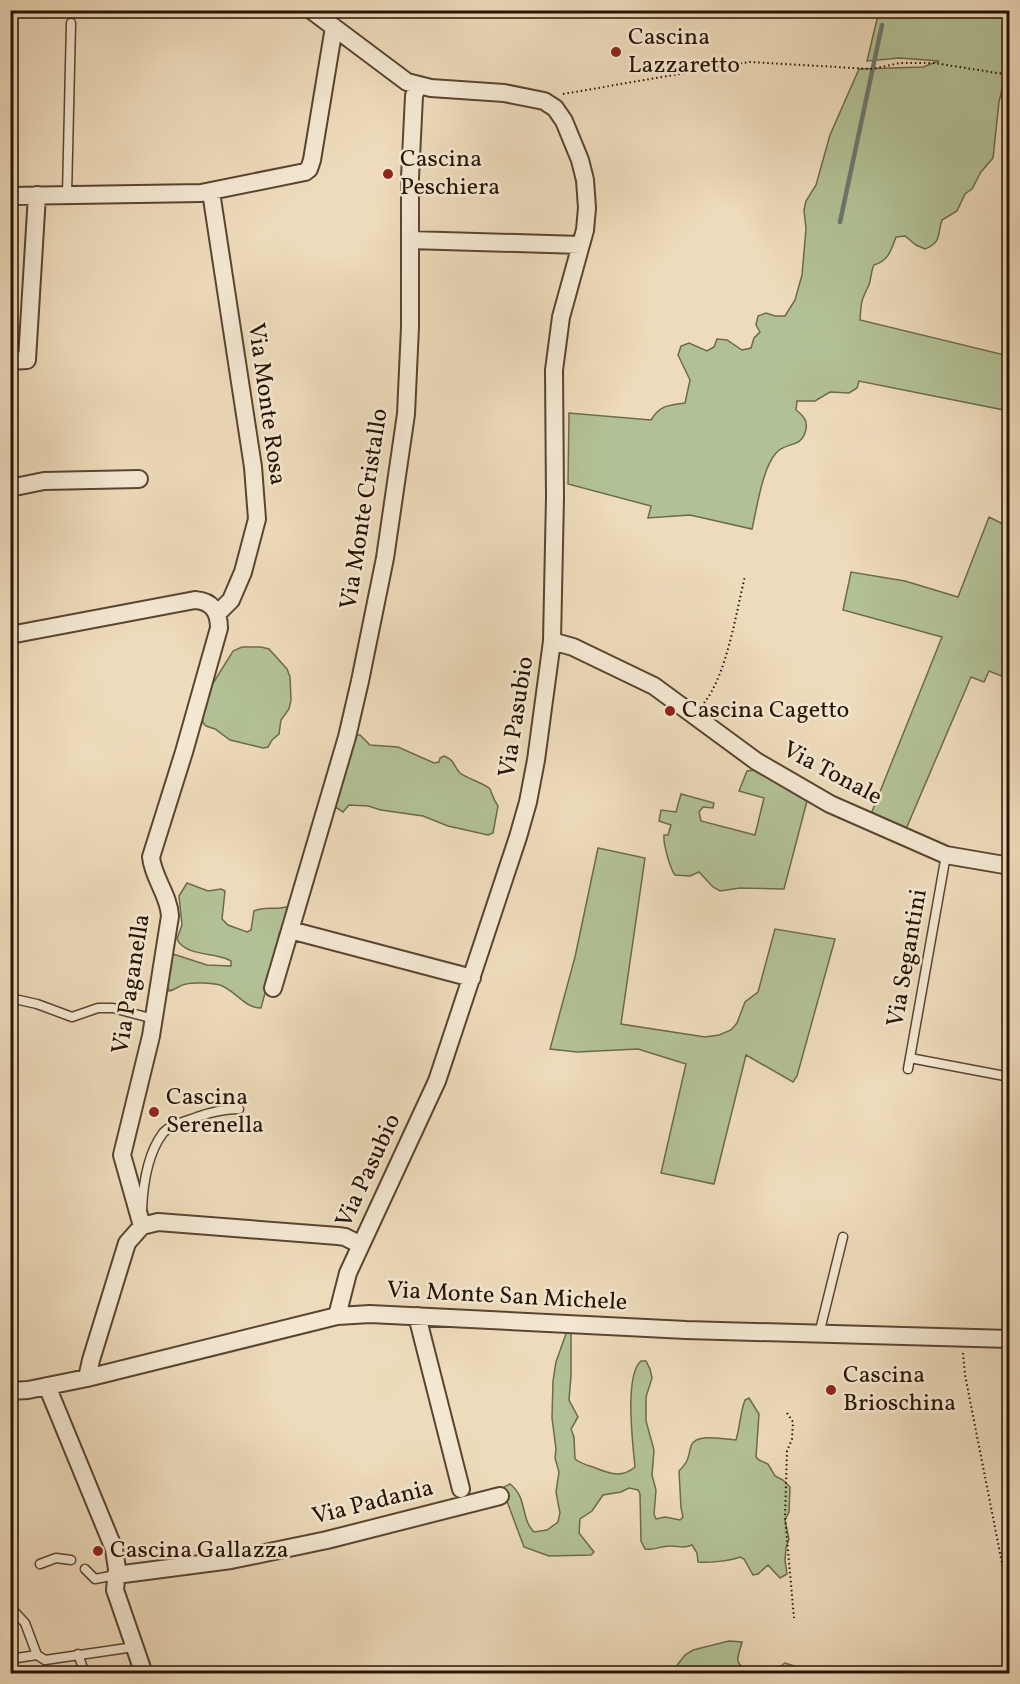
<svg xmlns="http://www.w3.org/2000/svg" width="1020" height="1684" viewBox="0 0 1020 1684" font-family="Vollkorn,serif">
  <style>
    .green { fill: #b2c195; stroke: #6c6a4c; stroke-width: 1.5 }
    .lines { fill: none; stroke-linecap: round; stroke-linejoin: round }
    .stream { stroke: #6d7770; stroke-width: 4.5 }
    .lane-casing { stroke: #594530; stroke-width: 11 }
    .street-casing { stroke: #594530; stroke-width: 20 }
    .path { stroke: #271302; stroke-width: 2; stroke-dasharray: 1.5 3; stroke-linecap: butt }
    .lane { stroke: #f4e8d3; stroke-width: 8 }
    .street { stroke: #f4e8d3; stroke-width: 16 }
    .poi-dot { fill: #8f2418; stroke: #f4e8d3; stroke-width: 2 }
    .labels { text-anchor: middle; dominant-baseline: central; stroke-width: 5; stroke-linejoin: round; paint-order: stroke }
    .poi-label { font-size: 24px; fill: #271302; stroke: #f4e8d3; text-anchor: start }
    .street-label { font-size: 24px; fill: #271302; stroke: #f4e8d3 }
  </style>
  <rect width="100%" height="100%" fill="#eedbbb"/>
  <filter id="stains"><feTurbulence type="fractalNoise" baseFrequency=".00333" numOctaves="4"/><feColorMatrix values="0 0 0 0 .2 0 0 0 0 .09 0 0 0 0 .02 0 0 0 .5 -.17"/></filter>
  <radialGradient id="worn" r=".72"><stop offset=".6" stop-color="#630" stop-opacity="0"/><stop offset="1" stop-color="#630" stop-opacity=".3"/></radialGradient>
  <path class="green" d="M879,11h130v61h-3l-7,30 -6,56 -12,14 -9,17 -7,5 -8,17 -15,9c-5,15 0,22 -17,29l-9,-4 -11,-9 -9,1c-5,14 -8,24 -22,28 -3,6 -3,14 -5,20 -8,16 -8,17 -9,35l149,36v55l-150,-30 -2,7 -8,5 -19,-1 -15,9h-18l-1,9c8,6 13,12 9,23 -5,15 -20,9 -29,20 -14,16 -19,55 -24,76l-62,-14 -42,3 3,-12 -83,-22 1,-71 82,7c9,-15 18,-15 34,-17l5,-23 -12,-25 3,-9 8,-3 18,8 7,-4 3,-8 10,1 15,10 9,-2 3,-10 6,-6 -4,-7 2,-9 8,-3 9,3h10l10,-16 7,-25 4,-46 -2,-19 2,-9 10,-16 14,-50 29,-66 64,-2 16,-6 -40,-3 -32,3z
    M989,517l20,10v152l-20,-8 -5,11 -13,-5 -65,152 -35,-15 71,-177 -99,-27 8,-38 54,9 53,16z
    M242,647h19l8,2 18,20 3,8 1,23 -2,9 -8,11 -2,14 -7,6 -4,7 -5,1 -33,-8 -15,-11 -9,-3 -3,-3 -1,-10 8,-25 23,-37z
    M355,735h5l10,10 28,2 36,16 5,-1 1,-4 4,-2c12,5 9,10 16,17 6,5 28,12 30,16 3,7 3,10 8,17l-5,27 -5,2 -40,-9 -25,-10 -42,-6 -13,-4 -19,-1 -6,7 -11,-7z
    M756,770l51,31 -23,88 -44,-1 -20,3 -7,-4 -14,-15 -9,4 -15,-1c-5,-6 -12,-32 -11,-40h4l3,-10 -12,-4 2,-11 15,2 5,-18 33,9 -1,5 -10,-1 -4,5 2,9 54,14 9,-37 -25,-7 8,-20z
    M598,848l47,10 -24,166 84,13 14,-2 12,-5 6,-7 8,-21 13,-10 17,-63 60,10 -38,137 -4,6 -47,-27 -32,129 -53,-11 25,-109 -48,-15 -61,3 -27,-3 25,-92z
    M187,883l21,8 13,-2 4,2 -3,28 6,6 19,7 4,-2 3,-19c9,-5 21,-1 32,-4l8,5 -4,18 -11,3v14l-7,21 -5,7v11l-6,22c-17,0 -26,-18 -41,-23 -8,-2 -26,-3 -34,-1 -6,1 -11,6 -17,7l-2,-10 6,-27 34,11 24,1v-5l-4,-2c-15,-6 -43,-4 -50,-20l5,-14 -3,-29z
    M567,1331l4,1v44l-2,24 9,17 -7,12 3,8 1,22c7,5 11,6 18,8 15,6 28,12 42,0 -2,-21 -11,-92 6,-106h5l4,8 2,9 -6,19v24l8,29 -2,25 4,15 -2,24 2,5 9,-2 15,3 3,-3 -2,-9 -2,-37c11,-12 8,-11 12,-25 4,-13 34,-7 45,-6 4,-13 4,-27 9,-40l4,-2 10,16 -3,43 3,3 9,4 7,12 8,4 7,7 -1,25 -4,8 4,19 -3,9 -1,12 2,14 -7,4 -12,-13 -10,9 -5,1 -9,-16 -4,-2c-9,4 -32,6 -42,5l-1,-9 -5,-8c-9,4 -12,1 -21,1 -9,-1 -16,5 -26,3l-4,-8 -1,-47 -2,-4 -9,-2 -8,4 -18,3 -11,16 -12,8 -1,14 15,19 -3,3 -42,1 -25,-9 -22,-59 8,-4c18,14 10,34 24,48l13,-2 11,-8 2,-9 -4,-21 3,-20 -4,-14 1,-9 -4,-31 1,-37 3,-19z
    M729,1641l13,1c-1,5 -5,14 -4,19 3,12 26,13 35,10 4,-2 9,-6 12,-8l9,3 6,7h-129l14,-18 8,-5z"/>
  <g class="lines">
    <path class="stream" d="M840,222l42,-197"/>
    <defs>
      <path id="lane" d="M67,195l4,-172
        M10,998l27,6 35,13 26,-9h15l41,11
        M910,1058l100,19
        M908,1069l38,-214
        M142,1210c1,-25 6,-57 21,-77 8,-9 24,-12 34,-16 14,-5 27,-8 42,-8
        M819,1334l24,-97
        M40,1564l16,-6 15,2
        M85,1569l10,10 21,-4
        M10,1607l15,16 12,32 -27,4
        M78,1654l7,20
        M37,1655l8,5 89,-13"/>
      <path id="street" d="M311,10l96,72 24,6 73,5 40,8 11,7 9,13 16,39 5,20 2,28 -2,22 -24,87 -7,53 1,127 -3,144 -16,119 -8,42 -10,35 -81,244 -89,192 -11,43
        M211,192l42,275 4,52 -14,53 -12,28 -14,14
        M10,196l191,-3 104,-21 4,-3 3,-9 22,-133
        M410,240l171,5
        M10,361l17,-1 10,-165
        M10,488l34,-7 95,-2
        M10,635l185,-35c17,1 24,12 24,28l-35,124 -33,105c2,21 18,38 19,59l-19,120 -29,119 20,71
        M552,641l21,6 81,39 102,75 74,43 116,51 64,11
        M290,930l182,48
        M273,988l74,-251 13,-56 25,-123 21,-144 4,-87v-149l4,-82 4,-11
        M417,1316l44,173
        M87,1378l4,-18 36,-117 15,-17 16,-4 180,14 7,1 16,8
        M47,1386l67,163 3,20 -2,21 29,84
        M10,1391l18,-1 59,-12 250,-62 33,-2 316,16 324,9
        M116,1575l115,-15 96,-20 173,-44"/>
    </defs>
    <use href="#lane" class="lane-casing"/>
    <use href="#street" class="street-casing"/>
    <path class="path" d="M563,94l186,-32 123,7 28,-6h34l76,12
      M704,703c23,-29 32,-90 41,-127
      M963,1353l2,22 45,229
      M787,1413l6,9 -1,17 -5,12 -2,66 9,101"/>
    <use href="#lane" class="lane"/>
    <use href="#street" class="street"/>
  </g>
  <g class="poi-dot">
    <circle cx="616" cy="52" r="6"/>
    <circle cx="388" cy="174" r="6"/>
    <circle cx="670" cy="711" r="6"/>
    <circle cx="154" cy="1112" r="6"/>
    <circle cx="831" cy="1390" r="6"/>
    <circle cx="98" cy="1551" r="6"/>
  </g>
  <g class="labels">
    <g class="poi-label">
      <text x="628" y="38">Cascina<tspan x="628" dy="28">Lazzaretto</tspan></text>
      <text x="400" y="160">Cascina<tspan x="400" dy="28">Peschiera</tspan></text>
      <text x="682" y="711">Cascina Cagetto</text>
      <text x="166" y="1098">Cascina<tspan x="166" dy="28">Serenella</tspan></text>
      <text x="843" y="1376">Cascina<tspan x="843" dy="28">Brioschina</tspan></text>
      <text x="110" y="1551">Cascina Gallazza</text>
    </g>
    <g class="street-label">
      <text transform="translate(266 404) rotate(82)">Via Monte Rosa</text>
      <text transform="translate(365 509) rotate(-81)">Via Monte Cristallo</text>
      <text transform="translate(517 717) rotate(-81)">Via Pasubio</text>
      <text transform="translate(832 774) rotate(28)">Via Tonale</text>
      <text transform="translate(908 958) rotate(-80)">Via Segantini</text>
      <text transform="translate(132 984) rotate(-81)">Via Paganella</text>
      <text transform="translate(369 1171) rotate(-65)">Via Pasubio</text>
      <text transform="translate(507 1297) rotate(3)">Via Monte San Michele</text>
      <text transform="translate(373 1503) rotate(-14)">Via Padania</text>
    </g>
  </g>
  <rect width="1020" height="1684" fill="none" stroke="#eedbbb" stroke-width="36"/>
  <rect x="12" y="12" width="996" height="1660" fill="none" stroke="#271302" stroke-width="3"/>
  <rect x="18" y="18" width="984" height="1648" fill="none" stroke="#271302" stroke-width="1.5"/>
  <rect width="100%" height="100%" filter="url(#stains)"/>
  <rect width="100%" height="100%" fill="url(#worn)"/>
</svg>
